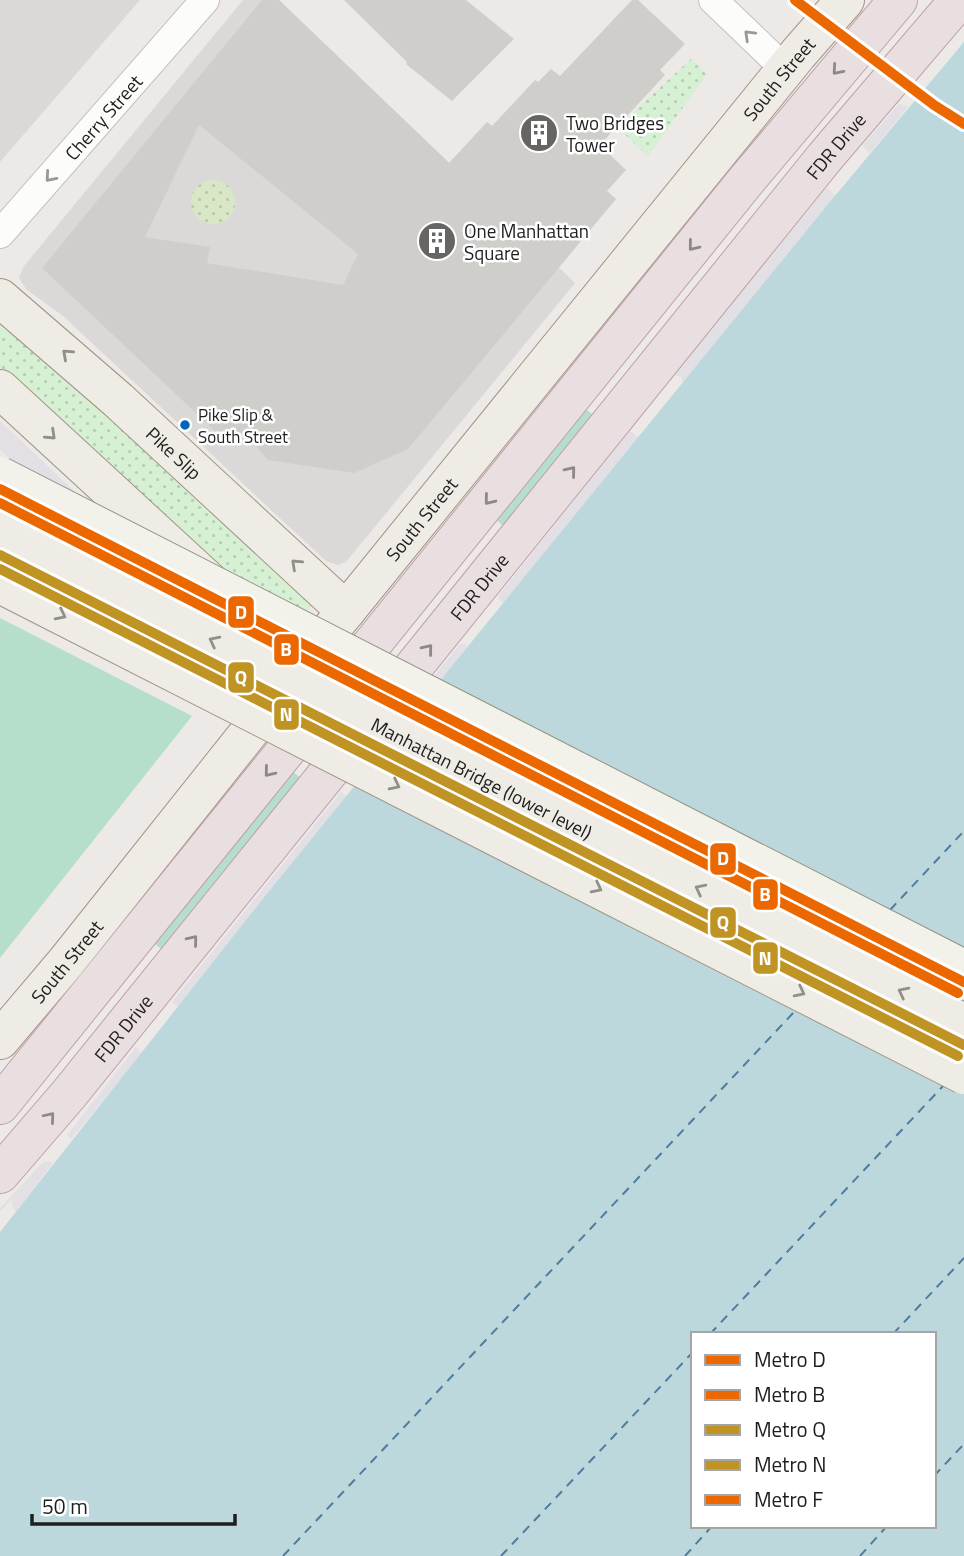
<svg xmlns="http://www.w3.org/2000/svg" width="964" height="1556" viewBox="0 0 964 1556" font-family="'Titillium Web',sans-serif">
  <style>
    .residential { fill: #dbd9d8 }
    .grass { fill: url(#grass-dots) }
    .park { fill: url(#park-dots) }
    .pitch { fill: #b5dfca }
    .plaza { fill: #e2e0e5 }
    .water { fill: #bcd8dc; fill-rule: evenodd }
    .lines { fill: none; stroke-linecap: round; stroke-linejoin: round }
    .ferry { stroke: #4e7b9f; stroke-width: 2; stroke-dasharray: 9 7; stroke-linecap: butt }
    .building { fill: #d0cecb; fill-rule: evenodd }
    .minor-casing { stroke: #c3c2c1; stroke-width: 30 }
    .primary-casing { stroke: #a09585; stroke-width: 40 }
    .motorway-casing { stroke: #bf9faa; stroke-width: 40 }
    .minor { stroke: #fcfcfb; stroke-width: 28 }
    .primary { stroke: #efebe5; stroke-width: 38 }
    .motorway { stroke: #e9dfe1; stroke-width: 38 }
    .secondary-bridge-casing { stroke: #949380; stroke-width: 40; stroke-linecap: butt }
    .primary-bridge-casing { stroke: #a09585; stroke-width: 40; stroke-linecap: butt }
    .secondary-bridge { stroke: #f3f2ea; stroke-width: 38 }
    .primary-bridge { stroke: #efebe5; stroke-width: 38 }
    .metro-1-casing { stroke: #fff; stroke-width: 16 }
    .metro-2-casing { stroke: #fff; stroke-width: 16 }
    .metro-3-casing { stroke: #fff; stroke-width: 16 }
    .metro-4-casing { stroke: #fff; stroke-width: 16 }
    .metro-5-casing { stroke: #fff; stroke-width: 16 }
    .metro-1 { stroke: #eb6800; stroke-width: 10 }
    .metro-2 { stroke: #eb6800; stroke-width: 10 }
    .metro-3 { stroke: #c09424; stroke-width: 10 }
    .metro-4 { stroke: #c09424; stroke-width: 10 }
    .metro-5 { stroke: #eb6800; stroke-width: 10 }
    .oneway { stroke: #989898 }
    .oneway2 { stroke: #8e8889 }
    .oneway3 { stroke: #918f8b }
    .bus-dot { fill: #0065bd; stroke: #fff; stroke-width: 2.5 }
    .labels { text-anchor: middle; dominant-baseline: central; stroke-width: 5; stroke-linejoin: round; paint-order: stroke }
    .bus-label { font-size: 17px; fill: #1e1e1e; stroke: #fff; text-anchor: start }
    .street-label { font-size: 19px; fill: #1e1e1e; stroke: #fff }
    .poi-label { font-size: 19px; fill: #1e1e1e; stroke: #fff; text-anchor: start }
    .line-badge { stroke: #fff; stroke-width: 2.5 }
    .badge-label { font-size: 19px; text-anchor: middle; font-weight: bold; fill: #fff }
  </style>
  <defs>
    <pattern id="grass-dots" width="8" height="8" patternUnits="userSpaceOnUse" patternTransform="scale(1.75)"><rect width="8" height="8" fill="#dae7c7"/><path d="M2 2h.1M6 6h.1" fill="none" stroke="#bbc6aa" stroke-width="1.8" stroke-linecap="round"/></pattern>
    <pattern id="park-dots" width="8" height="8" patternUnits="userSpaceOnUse" patternTransform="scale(1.75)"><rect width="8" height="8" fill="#d6f0d4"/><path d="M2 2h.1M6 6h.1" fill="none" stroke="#b7cdb6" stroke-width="1.8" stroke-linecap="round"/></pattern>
  </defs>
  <rect width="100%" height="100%" fill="#ece9e6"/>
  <path class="residential" d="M0,0h140l-140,162z
    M243,0h36l296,283 -229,279 -8,3 -12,-4 -263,-245 -37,-27 -7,-11 5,-12z"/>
  <path class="grass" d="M191 202a22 22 0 1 1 44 0a22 22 0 1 1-44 0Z"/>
  <path class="park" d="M691,59l16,15 -59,82 -31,-29z
    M0,326l33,25 51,47 34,24 194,181c-5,15 -18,16 -31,19l-281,-253z"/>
  <path class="pitch" d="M574,400l31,24 -90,111 -30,-24z
    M0,618l192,98 -192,242z
    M282,763l30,24 -139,171 -30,-23z"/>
  <path class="plaza" d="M899,104l9,3 -38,46 -4,-3 -3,-5z
    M827,187l8,9 -152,188 -2,-7 -6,-2z
    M0,421l17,16 60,57 -66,-34 -11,-10z
    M630,431l9,7 -1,2 -134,163 -3,-1 -3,-6z
    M460,644h6l2,3 -27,32 -7,-3z
    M341,792l6,4 -168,211 -7,-5z
    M136,1047l6,7 -71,85 -4,-4z
    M48,1161l5,2 -37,48 -3,-3 -2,-8 -11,12v-4l43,-46z"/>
  <path class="water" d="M964,42v1514h-964v-324l262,-332 185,-228 382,-469zM693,1334h241v192h-241z"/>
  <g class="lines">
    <path class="ferry" d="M890,910l74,-79
      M856,946l8,-9
      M710,1334l234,-249
      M893,1334l71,-76
      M934,1476l30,-32
      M283,1556l512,-545
      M501,1556l192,-204
      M685,1556l27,-30
      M860,1556l27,-30"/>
  </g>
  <path class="building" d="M262,0h17l170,163 38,-41 5,4 43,-46 3,2 13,-13 9,7 72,-76h6l47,44 -25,26 5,5 -65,70 26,25 -19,21 9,8 -208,250 -54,24 -86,-13 -11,-12 2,-14 -45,-4 -172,-162zM199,125l159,129 -15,31 -136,-22 3,-16 -65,-10z
    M344,0h122l48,39 -62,62 -46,-37 1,-2z
    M0,501l129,65 -4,5 -115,-58 -10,-3z
    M35,574l58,30 -2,2 -49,-25z"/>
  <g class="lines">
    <defs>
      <g id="minor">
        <path d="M713,0l73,70"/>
        <path id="s1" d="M0,234l205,-234"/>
      </g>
      <g id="primary">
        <path id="s2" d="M0,298l118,102 228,211"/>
        <path d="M0,389l302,278"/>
        <path id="s3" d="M0,1040l66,-78 262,-329 470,-579 47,-54"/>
      </g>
      <g id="motorway">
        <path d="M0,1105l745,-923 153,-182"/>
        <path id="s4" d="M0,1174l69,-80 756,-937 134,-157"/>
      </g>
    </defs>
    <use href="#minor" class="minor-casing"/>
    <use href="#primary" class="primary-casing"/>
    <use href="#motorway" class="motorway-casing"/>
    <use href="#minor" class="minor"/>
    <use href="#primary" class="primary"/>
    <use href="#motorway" class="motorway"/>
    <defs>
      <path id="secondary-bridge" d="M0,476l964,493"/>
      <g id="primary-bridge">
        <path id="s5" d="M0,532l964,491"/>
        <path d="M0,584l964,491"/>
      </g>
    </defs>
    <use href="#secondary-bridge" class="secondary-bridge-casing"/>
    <use href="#primary-bridge" class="primary-bridge-casing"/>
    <use href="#secondary-bridge" class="secondary-bridge"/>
    <use href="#primary-bridge" class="primary-bridge"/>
    <defs>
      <path id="metro-1" d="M0,489l964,493"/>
      <path id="metro-2" d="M0,503l958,490"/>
      <path id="metro-3" d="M0,555l964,490"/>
      <path id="metro-4" d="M0,569l958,487"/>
      <path id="metro-5" d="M795,0l139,105 30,19"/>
    </defs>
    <use href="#metro-1" class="metro-1-casing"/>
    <use href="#metro-2" class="metro-2-casing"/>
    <use href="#metro-3" class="metro-3-casing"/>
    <use href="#metro-4" class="metro-4-casing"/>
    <use href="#metro-5" class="metro-5-casing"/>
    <use href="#metro-1" class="metro-1"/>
    <use href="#metro-2" class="metro-2"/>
    <use href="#metro-3" class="metro-3"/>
    <use href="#metro-4" class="metro-4"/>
    <use href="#metro-5" class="metro-5"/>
  </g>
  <defs><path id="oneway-chevron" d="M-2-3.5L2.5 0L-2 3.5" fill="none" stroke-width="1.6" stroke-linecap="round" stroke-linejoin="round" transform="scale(1.75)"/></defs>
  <g class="oneway">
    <use href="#oneway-chevron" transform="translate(749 35) rotate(-136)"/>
    <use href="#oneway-chevron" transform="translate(50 177) rotate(131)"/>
  </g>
  <g class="oneway2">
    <use href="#oneway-chevron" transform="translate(837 70) rotate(131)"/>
    <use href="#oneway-chevron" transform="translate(693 246) rotate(129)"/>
    <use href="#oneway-chevron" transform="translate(571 471) rotate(-51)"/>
    <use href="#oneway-chevron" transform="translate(489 500) rotate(129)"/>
    <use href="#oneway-chevron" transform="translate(428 649) rotate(-51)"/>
    <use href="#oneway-chevron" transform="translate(269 772) rotate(129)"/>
    <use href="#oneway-chevron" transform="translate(193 940) rotate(-51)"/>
    <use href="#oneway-chevron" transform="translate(50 1117) rotate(-50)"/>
  </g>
  <g class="oneway3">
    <use href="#oneway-chevron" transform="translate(67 354) rotate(-138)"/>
    <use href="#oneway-chevron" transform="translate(51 435) rotate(43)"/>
    <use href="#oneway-chevron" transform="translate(296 564) rotate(-137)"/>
    <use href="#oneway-chevron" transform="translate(61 615) rotate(27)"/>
    <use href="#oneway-chevron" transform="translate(214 641) rotate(-153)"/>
    <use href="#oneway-chevron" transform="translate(395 785) rotate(27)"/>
    <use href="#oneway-chevron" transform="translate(597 888) rotate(27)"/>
    <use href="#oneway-chevron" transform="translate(700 889) rotate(-153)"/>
    <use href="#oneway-chevron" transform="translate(800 992) rotate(27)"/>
    <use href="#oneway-chevron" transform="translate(903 992) rotate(-153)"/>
  </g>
  <defs>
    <symbol id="building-disc" viewBox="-11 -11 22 22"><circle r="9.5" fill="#666564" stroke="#fff"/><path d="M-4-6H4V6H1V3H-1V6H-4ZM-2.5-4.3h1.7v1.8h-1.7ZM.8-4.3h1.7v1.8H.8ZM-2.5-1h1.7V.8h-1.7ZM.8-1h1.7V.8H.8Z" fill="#fff"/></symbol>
  </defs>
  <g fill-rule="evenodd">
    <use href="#building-disc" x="517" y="111" width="44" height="44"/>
    <use href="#building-disc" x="415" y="219" width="44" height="44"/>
  </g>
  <circle class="bus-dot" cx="185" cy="425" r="6"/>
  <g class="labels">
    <g class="bus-label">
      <text x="198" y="415">Pike Slip &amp;<tspan x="198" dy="22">South Street</tspan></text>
    </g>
    <g class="street-label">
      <text stroke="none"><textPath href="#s3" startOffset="1237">South Street</textPath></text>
      <text stroke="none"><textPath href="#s1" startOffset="156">Cherry Street</textPath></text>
      <text stroke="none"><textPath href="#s4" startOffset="1325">FDR Drive</textPath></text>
      <text stroke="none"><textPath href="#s2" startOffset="233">Pike Slip</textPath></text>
      <text stroke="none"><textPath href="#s3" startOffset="670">South Street</textPath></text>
      <text stroke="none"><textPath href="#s4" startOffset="758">FDR Drive</textPath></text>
      <text stroke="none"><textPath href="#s5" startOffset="541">Manhattan Bridge (lower level)</textPath></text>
      <text stroke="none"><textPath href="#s3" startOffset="103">South Street</textPath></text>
      <text stroke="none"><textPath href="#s4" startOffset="191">FDR Drive</textPath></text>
    </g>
    <g class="poi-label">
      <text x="566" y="122">Two Bridges<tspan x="566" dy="22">Tower</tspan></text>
      <text x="464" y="230">One Manhattan<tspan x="464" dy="22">Square</tspan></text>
    </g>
  </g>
  <g class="line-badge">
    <rect x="227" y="595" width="28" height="34" rx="7" fill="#eb6800"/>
    <rect x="273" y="633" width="27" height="33" rx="7" fill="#eb6800"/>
    <rect x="227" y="661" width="28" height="33" rx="7" fill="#c09424"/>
    <rect x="273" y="698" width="27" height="33" rx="7" fill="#c09424"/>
    <rect x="709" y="842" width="28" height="34" rx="7" fill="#eb6800"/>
    <rect x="752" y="878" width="27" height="33" rx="7" fill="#eb6800"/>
    <rect x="709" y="906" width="28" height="33" rx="7" fill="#c09424"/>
    <rect x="752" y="941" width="27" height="34" rx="7" fill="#c09424"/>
  </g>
  <g class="badge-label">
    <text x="241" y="619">D</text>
    <text x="286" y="656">B</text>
    <text x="241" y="684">Q</text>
    <text x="286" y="721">N</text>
    <text x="723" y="865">D</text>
    <text x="765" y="901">B</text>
    <text x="723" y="929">Q</text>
    <text x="765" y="965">N</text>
  </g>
  <rect x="691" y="1332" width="245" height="196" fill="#ffffff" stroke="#a5a5a5" stroke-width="2"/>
  <rect x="705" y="1355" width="35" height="10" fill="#eb6800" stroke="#a5a5a5" stroke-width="2"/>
  <text x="754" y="1367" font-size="21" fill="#1e1e1e">Metro D</text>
  <rect x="705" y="1390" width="35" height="10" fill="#eb6800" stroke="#a5a5a5" stroke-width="2"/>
  <text x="754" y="1402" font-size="21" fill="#1e1e1e">Metro B</text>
  <rect x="705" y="1425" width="35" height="10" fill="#c09424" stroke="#a5a5a5" stroke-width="2"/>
  <text x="754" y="1437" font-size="21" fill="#1e1e1e">Metro Q</text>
  <rect x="705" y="1460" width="35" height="10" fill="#c09424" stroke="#a5a5a5" stroke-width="2"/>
  <text x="754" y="1472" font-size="21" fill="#1e1e1e">Metro N</text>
  <rect x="705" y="1495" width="35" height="10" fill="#eb6800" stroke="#a5a5a5" stroke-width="2"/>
  <text x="754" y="1507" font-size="21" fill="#1e1e1e">Metro F</text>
  <path d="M32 1514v10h203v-10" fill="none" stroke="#1e1e1e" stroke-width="3.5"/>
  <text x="42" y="1514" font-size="21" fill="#1e1e1e" stroke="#ffffff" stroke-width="5" paint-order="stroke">50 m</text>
</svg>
